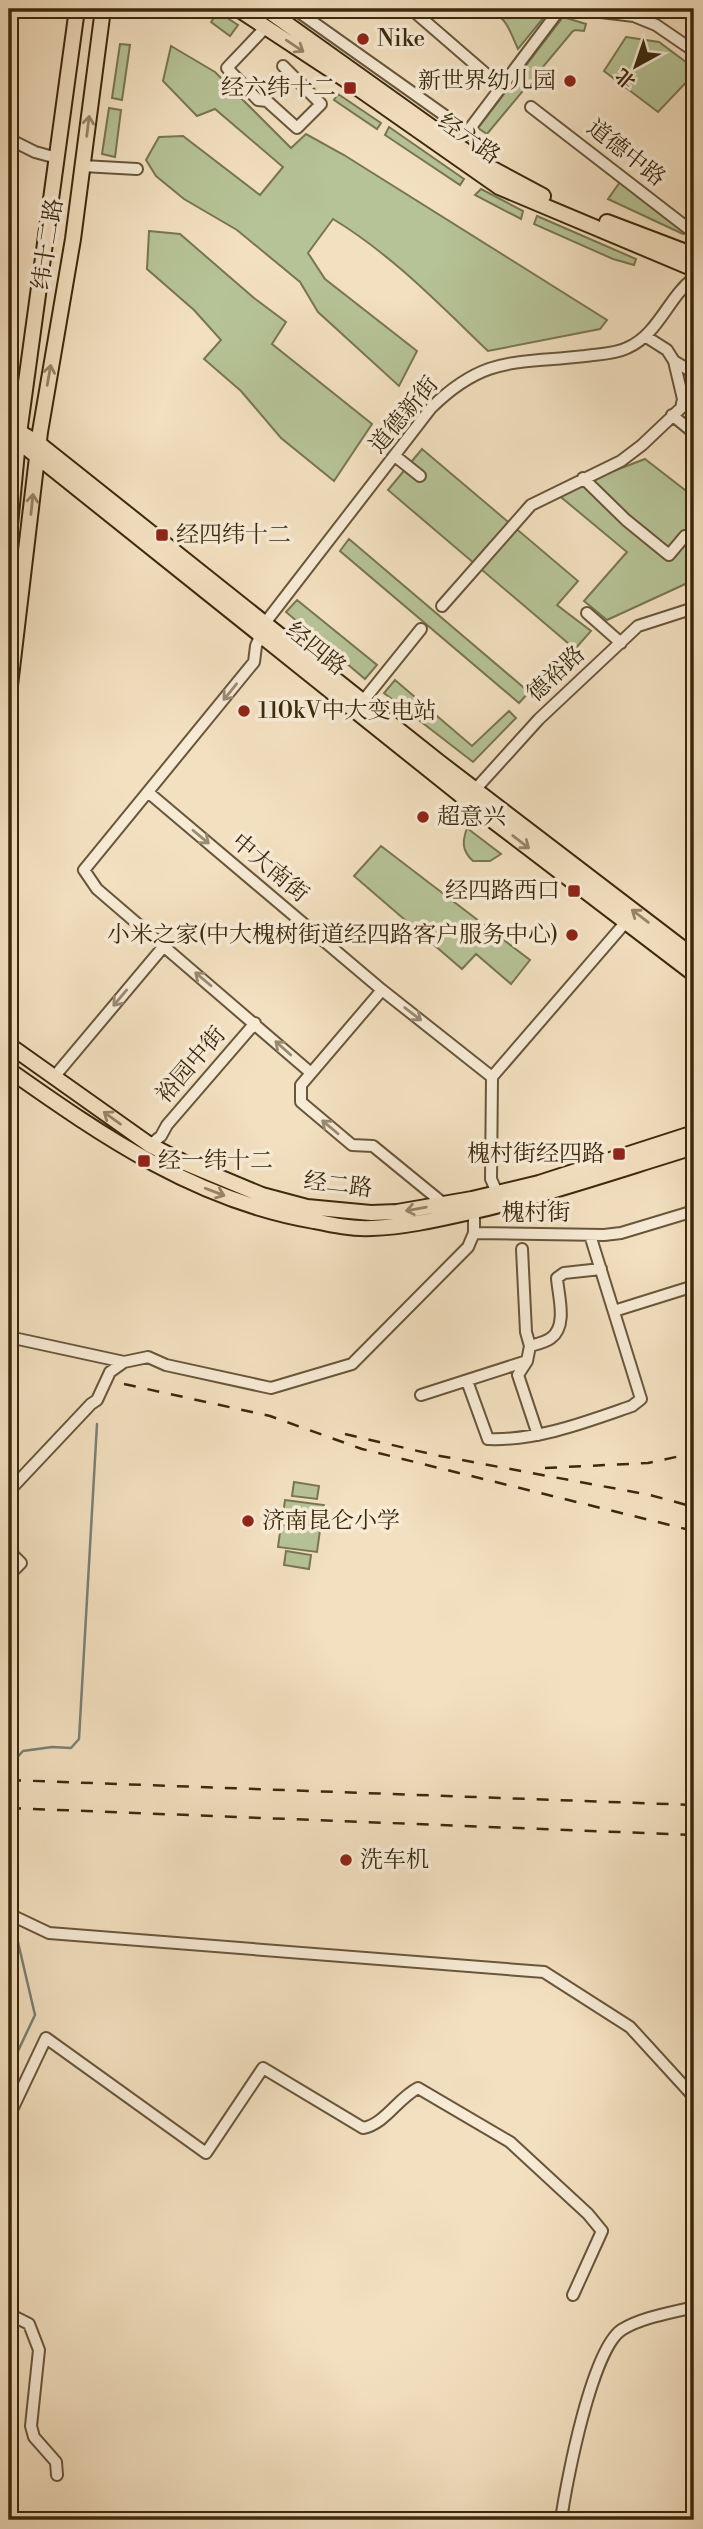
<svg xmlns="http://www.w3.org/2000/svg" width="703" height="2529" viewBox="0 0 703 2529" font-family="'Libre Bodoni','Noto Serif SC',serif">
  <style>
    .green { fill: #b6c396; stroke: #787652; stroke-width: 2 }
    .lines { fill: none; stroke-linecap: round; stroke-linejoin: round }
    .stream { stroke: #788077; stroke-width: 2.5 }
    .minor-casing { stroke: #69563a; stroke-width: 14 }
    .major-casing { stroke: #3b280d; stroke-width: 18 }
    .minor { stroke: #f7ebd6; stroke-width: 10 }
    .major { stroke: #f3e0c0; stroke-width: 14 }
    .rail { stroke: #3b280d; stroke-width: 2.5; stroke-dasharray: 12 12; stroke-linecap: butt }
    .oneway { stroke: #978466 }
    .oneway2 { stroke: #998a72 }
    .poi-dot { fill: #8f2418; stroke: #f7ebd6; stroke-width: 2.5 }
    .labels { text-anchor: middle; dominant-baseline: central; stroke-width: 7; stroke-linejoin: round; paint-order: stroke }
    .poi-label { font-size: 23px; fill: #3b280d; stroke: #f7ebd6; text-anchor: start }
    .street-label { font-size: 23px; fill: #3b280d; stroke: #f7ebd6 }
  </style>
  <rect width="100%" height="100%" fill="#f3e0c0"/>
  <filter id="stains"><feTurbulence type="fractalNoise" baseFrequency=".00286" numOctaves="4"/><feColorMatrix values="0 0 0 0 .2 0 0 0 0 .09 0 0 0 0 .02 0 0 0 .5 -.17"/></filter>
  <radialGradient id="worn" r=".72"><stop offset=".6" stop-color="#630" stop-opacity="0"/><stop offset="1" stop-color="#630" stop-opacity=".3"/></radialGradient>
  <path class="green" d="M478,9h67l5,1 -32,39c-12,-26 -10,-33 -40,-40z
    M218,12l20,13 -8,11 -19,-14z
    M563,17l23,7 -2,7 -9,-1 -3,2 -85,102 -9,-6z
    M626,37l33,5 35,26v6l-36,38 -54,-41z
    M120,44l10,1 -8,55 -10,-2z
    M171,46l44,26 76,76 15,-14 38,21 263,165 -7,9 -112,22c-48,-46 -97,-97 -155,-132l-25,34 17,26 92,72 -18,35 -81,-74 -18,-30 -63,-52 -53,-31 -28,-23 -10,-16 13,-23 24,-1 77,59 23,-28 -68,-58 -18,7 -34,-35z
    M338,94l43,29 -4,6 -43,-29z
    M109,108l12,2 -6,47 -13,-3z
    M389,127l75,52 -4,6 -75,-50z
    M620,182l66,49 -3,3 -75,-35z
    M481,189l42,22 -2,8 -46,-24z
    M537,216l99,43 -2,6 -21,-6 -79,-35z
    M149,231l31,3 74,64 32,24 -14,22 100,80 -38,57 -53,-43 -40,-47 -37,-32 17,-19 -27,-30 -47,-41z
    M422,449l156,132 -21,24 34,26 -16,18 -187,-159z
    M645,459l49,38v15l-3,4 3,4v60l-87,40 -23,-19 43,-49 -71,-59z
    M349,539l180,153 -10,11 -179,-152z
    M297,600l80,65 -12,14 -79,-67z
    M395,680l77,66 37,-35 7,7 -43,44 -89,-69z
    M467,828l34,26 -11,7h-17c-11,-10 -11,-19 -6,-33z
    M381,846l149,114 -19,24 -35,-30 -14,15 -108,-93z
    M294,1482l25,4 -2,13 -25,-3z
    M285,1500l39,5 -3,22 -39,-6z
    M281,1525l39,5 -3,22 -39,-5z
    M286,1551l25,4 -2,14 -25,-4z"/>
  <g class="lines">
    <path class="stream" d="M12,1763l11,-12 29,-4 19,1 8,-9 18,-315
      M9,1901l2,10
      M9,2070l26,-55 -22,-94"/>
    <defs>
      <path id="minor" d="M411,9l89,77
        M576,9l58,7 22,9 38,26
        M296,10l172,122
        M266,27l-39,41 31,32 9,1 30,27 24,-24 -38,-38
        M531,107l163,126
        M465,135l95,-126
        M9,139l26,13 22,6
        M83,166l54,3
        M674,361l20,12
        M672,415l22,18
        M395,456l25,20
        M583,478l43,42 43,35 16,-19 9,7
        M442,606l89,-101 90,-44 21,-16 39,-37 2,-9 -9,-38 -7,-11 -22,-14
        M587,613l34,30
        M265,623l166,-215c54,-53 85,-44 154,-52 14,-2 30,-2 42,-8 32,-14 41,-51 67,-70
        M261,634l-5,12 -2,16 -170,208 13,19 214,184
        M363,701l58,-72
        M149,793l233,197 110,87
        M472,793l67,-74 99,-93 56,-18
        M382,990l-81,95v17l51,43 21,1 71,58
        M54,1077l110,-131
        M492,1077l133,-154
        M492,1077l-1,102 4,9 -1,6
        M150,1145l11,-9 6,-11 88,-102
        M474,1211v22l130,2 17,-2 73,-22
        M522,1249l4,83 4,14 -3,15 -9,14 20,60
        M614,1311l80,-25
        M9,1337l115,25 24,-5 18,8 105,23 81,-24 116,-117 6,-14
        M530,1346c7,-2 16,-4 21,-8 17,-12 7,-43 6,-60l7,-5 37,-4
        M467,1381l21,58c49,2 98,-17 144,-33l9,-7 -51,-164
        M421,1395l106,-34
        M9,1491l82,-87 6,-4 13,-28 14,-10
        M9,1551l12,12 -12,12
        M9,1914l40,19 495,39 86,55 64,70
        M9,2116l37,-78 160,115 57,-85 100,60c22,-4 35,-30 55,-40l92,54 78,72 14,17 -29,64
        M9,2314l20,10 10,26 -8,76 3,11 22,25 1,13
        M561,2520c5,-36 31,-174 62,-191 20,-12 48,-16 71,-22"/>
      <path id="major" d="M238,9l111,73 150,105 195,82
        M266,9l192,137 31,21 54,29
        M607,222l87,33
        M9,426l29,17 401,319 255,195
        M9,436l9,5 470,376 206,157
        M9,536l9,-95 59,-432
        M9,694l31,-262 33,-193 30,-230
        M9,1045l141,100 33,17 79,33 45,12 64,6 26,-1 75,-13 67,-16 155,-50
        M9,1070c95,67 188,131 305,151 19,4 38,8 58,7 31,-1 63,-8 94,-15 77,-17 152,-43 228,-66"/>
    </defs>
    <use href="#minor" class="minor-casing"/>
    <use href="#major" class="major-casing"/>
    <use href="#minor" class="minor"/>
    <use href="#major" class="major"/>
    <path class="rail" d="M124,1384l146,32 92,33 332,82
      M345,1434l90,21 215,40 44,12
      M545,1468l103,-5 46,-10
      M9,1780l685,25
      M9,1808l685,27"/>
  </g>
  <defs><path id="oneway-shaft" d="M-6 0H5M1.5-3L5.5 0L1.5 3" fill="none" stroke-width="1.6" stroke-linecap="round" stroke-linejoin="round" transform="scale(1.75)"/></defs>
  <g class="oneway">
    <use href="#oneway-shaft" transform="translate(295 46) rotate(34)"/>
    <use href="#oneway-shaft" transform="translate(88 126) rotate(-83)"/>
    <use href="#oneway-shaft" transform="translate(49 375) rotate(-80)"/>
    <use href="#oneway-shaft" transform="translate(32 504) rotate(-84)"/>
    <use href="#oneway-shaft" transform="translate(521 842) rotate(38)"/>
    <use href="#oneway-shaft" transform="translate(640 916) rotate(-143)"/>
    <use href="#oneway-shaft" transform="translate(112 1118) rotate(-144)"/>
    <use href="#oneway-shaft" transform="translate(215 1192) rotate(21)"/>
    <use href="#oneway-shaft" transform="translate(416 1209) rotate(170)"/>
  </g>
  <g class="oneway2">
    <use href="#oneway-shaft" transform="translate(230 692) rotate(129)"/>
    <use href="#oneway-shaft" transform="translate(201 837) rotate(40)"/>
    <use href="#oneway-shaft" transform="translate(203 979) rotate(-140)"/>
    <use href="#oneway-shaft" transform="translate(120 998) rotate(130)"/>
    <use href="#oneway-shaft" transform="translate(413 1014) rotate(38)"/>
    <use href="#oneway-shaft" transform="translate(283 1048) rotate(-138)"/>
    <use href="#oneway-shaft" transform="translate(330 1127) rotate(-140)"/>
  </g>
  <g class="poi-dot">
    <circle cx="363" cy="39" r="7"/>
    <circle cx="570" cy="81" r="7"/>
    <rect x="343" y="81" width="14" height="14" rx="3.5"/>
    <rect x="155" y="528" width="14" height="14" rx="3.5"/>
    <circle cx="244" cy="711" r="7"/>
    <circle cx="423" cy="817" r="7"/>
    <rect x="567" y="884" width="14" height="14" rx="3.5"/>
    <circle cx="572" cy="935" r="7"/>
    <rect x="612" y="1147" width="14" height="14" rx="3.5"/>
    <rect x="137" y="1154" width="14" height="14" rx="3.5"/>
    <circle cx="248" cy="1521" r="7"/>
    <circle cx="346" cy="1860" r="7"/>
  </g>
  <g class="labels">
    <g class="poi-label">
      <text x="377" y="39">Nike</text>
      <text x="556" y="81" text-anchor="end">新世界幼儿园</text>
      <text x="336" y="88" text-anchor="end">经六纬十二</text>
      <text x="176" y="535">经四纬十二</text>
      <text x="258" y="711">110kV中大变电站</text>
      <text x="437" y="817">超意兴</text>
      <text x="560" y="891" text-anchor="end">经四路西口</text>
      <text x="558" y="935" text-anchor="end">小米之家(中大槐树街道经四路客户服务中心)</text>
      <text x="605" y="1154" text-anchor="end">槐村街经四路</text>
      <text x="158" y="1161">经一纬十二</text>
      <text x="262" y="1521">济南昆仑小学</text>
      <text x="360" y="1860">洗车机</text>
    </g>
    <g class="street-label">
      <text transform="translate(469 139) rotate(35)">经六路</text>
      <text transform="translate(626 153) rotate(38)">道德中路</text>
      <text transform="translate(48 244) rotate(-81)">纬十二路</text>
      <text transform="translate(404 415) rotate(-50)">道德新街</text>
      <text transform="translate(316 649) rotate(39)">经四路</text>
      <text transform="translate(556 674) rotate(-43)">德裕路</text>
      <text transform="translate(270 868) rotate(40)">中大南街</text>
      <text transform="translate(191 1065) rotate(-49)">裕园中街</text>
      <text transform="translate(338 1185) rotate(7)">经二路</text>
      <text x="536" y="1213">槐村街</text>
    </g>
  </g>
  <rect width="703" height="2529" fill="none" stroke="#f3e0c0" stroke-width="35"/>
  <rect x="10" y="10" width="682" height="2508" fill="none" stroke="#3b280d" stroke-width="3.5"/>
  <rect x="18" y="18" width="668" height="2494" fill="none" stroke="#3b280d" stroke-width="2"/>
  <g transform="translate(636 66) rotate(220)" stroke="#f7ebd6" stroke-width="5" paint-order="stroke">
  <path d="M0-5L12 26L0 18L-12 26Z" fill="#3b280d"/>
  <text y="-10" font-size="19" font-weight="bold" text-anchor="middle" fill="#3b280d">北</text>
  </g>
  <rect width="100%" height="100%" filter="url(#stains)"/>
  <rect width="100%" height="100%" fill="url(#worn)"/>
</svg>
